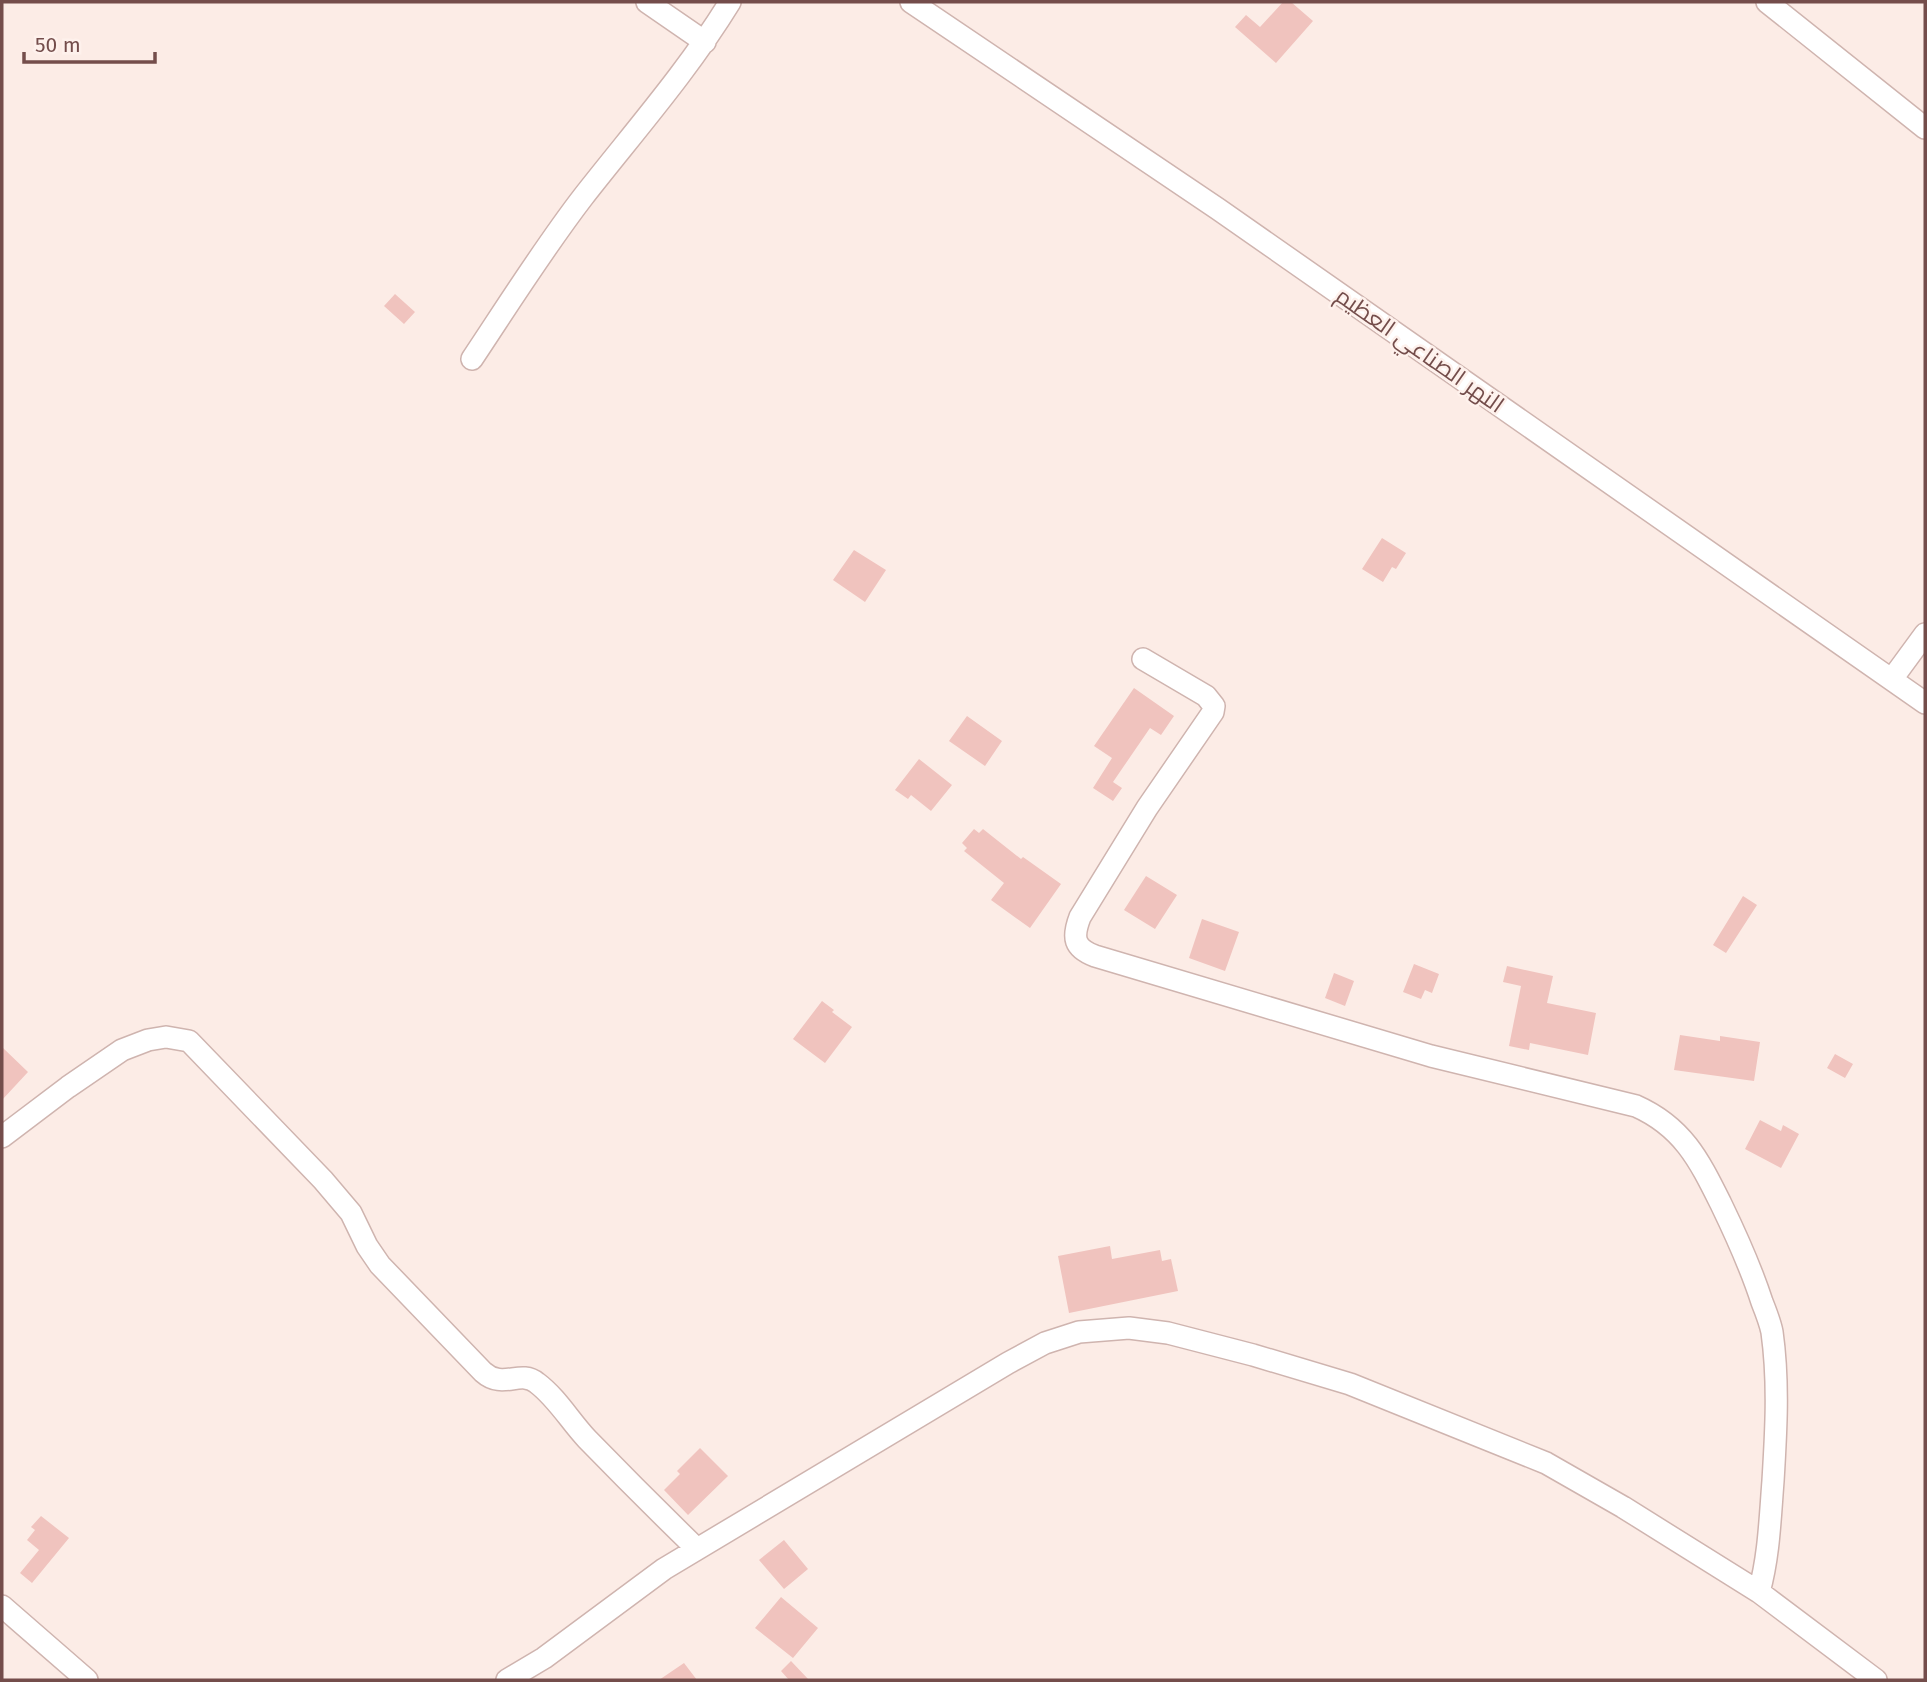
<svg xmlns="http://www.w3.org/2000/svg" width="1927" height="1682" viewBox="0 0 1927 1682" font-family="'Fira Sans',Cairo,sans-serif">
  <style>
    .building { fill: #f0c3be }
    .lines { fill: none; stroke-linecap: round; stroke-linejoin: round }
    .minor-casing { stroke: #cfb4af; stroke-width: 24 }
    .minor { stroke: #fff; stroke-width: 21 }
    .labels { text-anchor: middle; dominant-baseline: central; stroke-width: 5; stroke-linejoin: round; paint-order: stroke }
    .street-label { font-size: 23px; fill: #744d4b; stroke: #fef1ec }
  </style>
  <rect width="100%" height="100%" fill="#fcece6"/>
  <path class="building" d="M1283,2h8l22,19 -37,42 -41,-36 11,-12 14,12z
    M395,294l20,18 -11,12 -20,-18z
    M1382,538l24,15 -10,16 -4,-2 -9,15 -21,-13z
    M854,550l32,20 -21,32 -32,-22z
    M1134,688l40,28 -13,19 -11,-7 -37,54 9,6 -9,13 -20,-13 19,-30 -18,-12z
    M967,716l35,25 -17,25 -36,-25z
    M919,759l33,26 -21,26 -20,-16 -3,4 -13,-9z
    M974,829l5,4 4,-4 38,30 2,-2 38,27 -31,44 -39,-28 13,-17 -40,-32 3,-3 -5,-5z
    M1146,876l31,19 -22,34 -31,-19z
    M1743,896l14,9 -31,48 -13,-8z
    M1202,919l37,13 -14,39 -36,-13z
    M1414,964l25,10 -7,19 -7,-3 -4,9 -18,-7z
    M1507,966l46,10 -6,27 49,10 -8,42 -58,-12 -1,7 -20,-4 12,-60 -18,-4z
    M1334,973l20,8 -9,25 -20,-8z
    M822,1001l12,9 -2,2 20,15 -27,36 -32,-24z
    M1680,1035l40,6v-5l40,6 -6,39 -80,-11z
    M2,1047l26,25 -26,28z
    M1835,1054l18,10 -8,14 -18,-10z
    M1760,1120l21,11 2,-6 16,9 -18,34 -36,-19z
    M1110,1246l2,13 48,-9 2,11 9,-2 7,32 -109,22 -11,-57z
    M700,1448l28,28 -40,39 -24,-25 16,-16 -3,-3z
    M41,1516l28,22 -37,45 -12,-10 19,-23 -12,-10 8,-10 -4,-3z
    M784,1540l24,29 -24,20 -25,-29z
    M781,1597l37,31 -25,30 -38,-30z
    M791,1661l18,19h-20l-8,-9z
    M684,1663l13,17h-38z"/>
  <g class="lines">
    <defs>
      <path id="minor" d="M647,2l58,40
        M911,2l307,207 707,494
        M1767,2l158,126
        M472,359c36,-54 71,-110 111,-162 50,-64 104,-125 147,-195
        M1143,659l63,37 8,10 -1,6 -66,96 -67,109c-8,21 -6,31 15,39l336,100 205,50c47,21 63,54 85,98 16,33 30,64 41,98 4,10 8,20 10,30 7,50 4,100 1,149 -3,38 -4,75 -14,111
        M1892,679l33,-45
        M2,1137l66,-50 54,-37 26,-10 18,-3 23,4 134,139 28,33 16,33 13,19 103,107c20,18 37,-3 54,11 20,15 33,38 50,56 36,37 73,74 110,110
        M2,1606l85,74
        M507,1680l37,-22 120,-89 344,-206 37,-20 34,-11 50,-4 39,5 85,22 97,29 196,79 77,44 136,85 117,88"/>
    </defs>
    <use href="#minor" class="minor-casing"/>
    <use href="#minor" class="minor"/>
  </g>
  <g class="labels">
    <g class="street-label">
      <text transform="translate(1420 350) rotate(35)">النهر الصناعي العظيم</text>
    </g>
  </g>
  <rect width="1927" height="1682" fill="none" stroke="#744d4b" stroke-width="7"/>
  <path d="M24 52v10h131v-10" fill="none" stroke="#744d4b" stroke-width="3.5"/>
  <text x="35" y="52" font-size="21" fill="#744d4b" stroke="#fef1ec" stroke-width="5" paint-order="stroke">50 m</text>
</svg>
